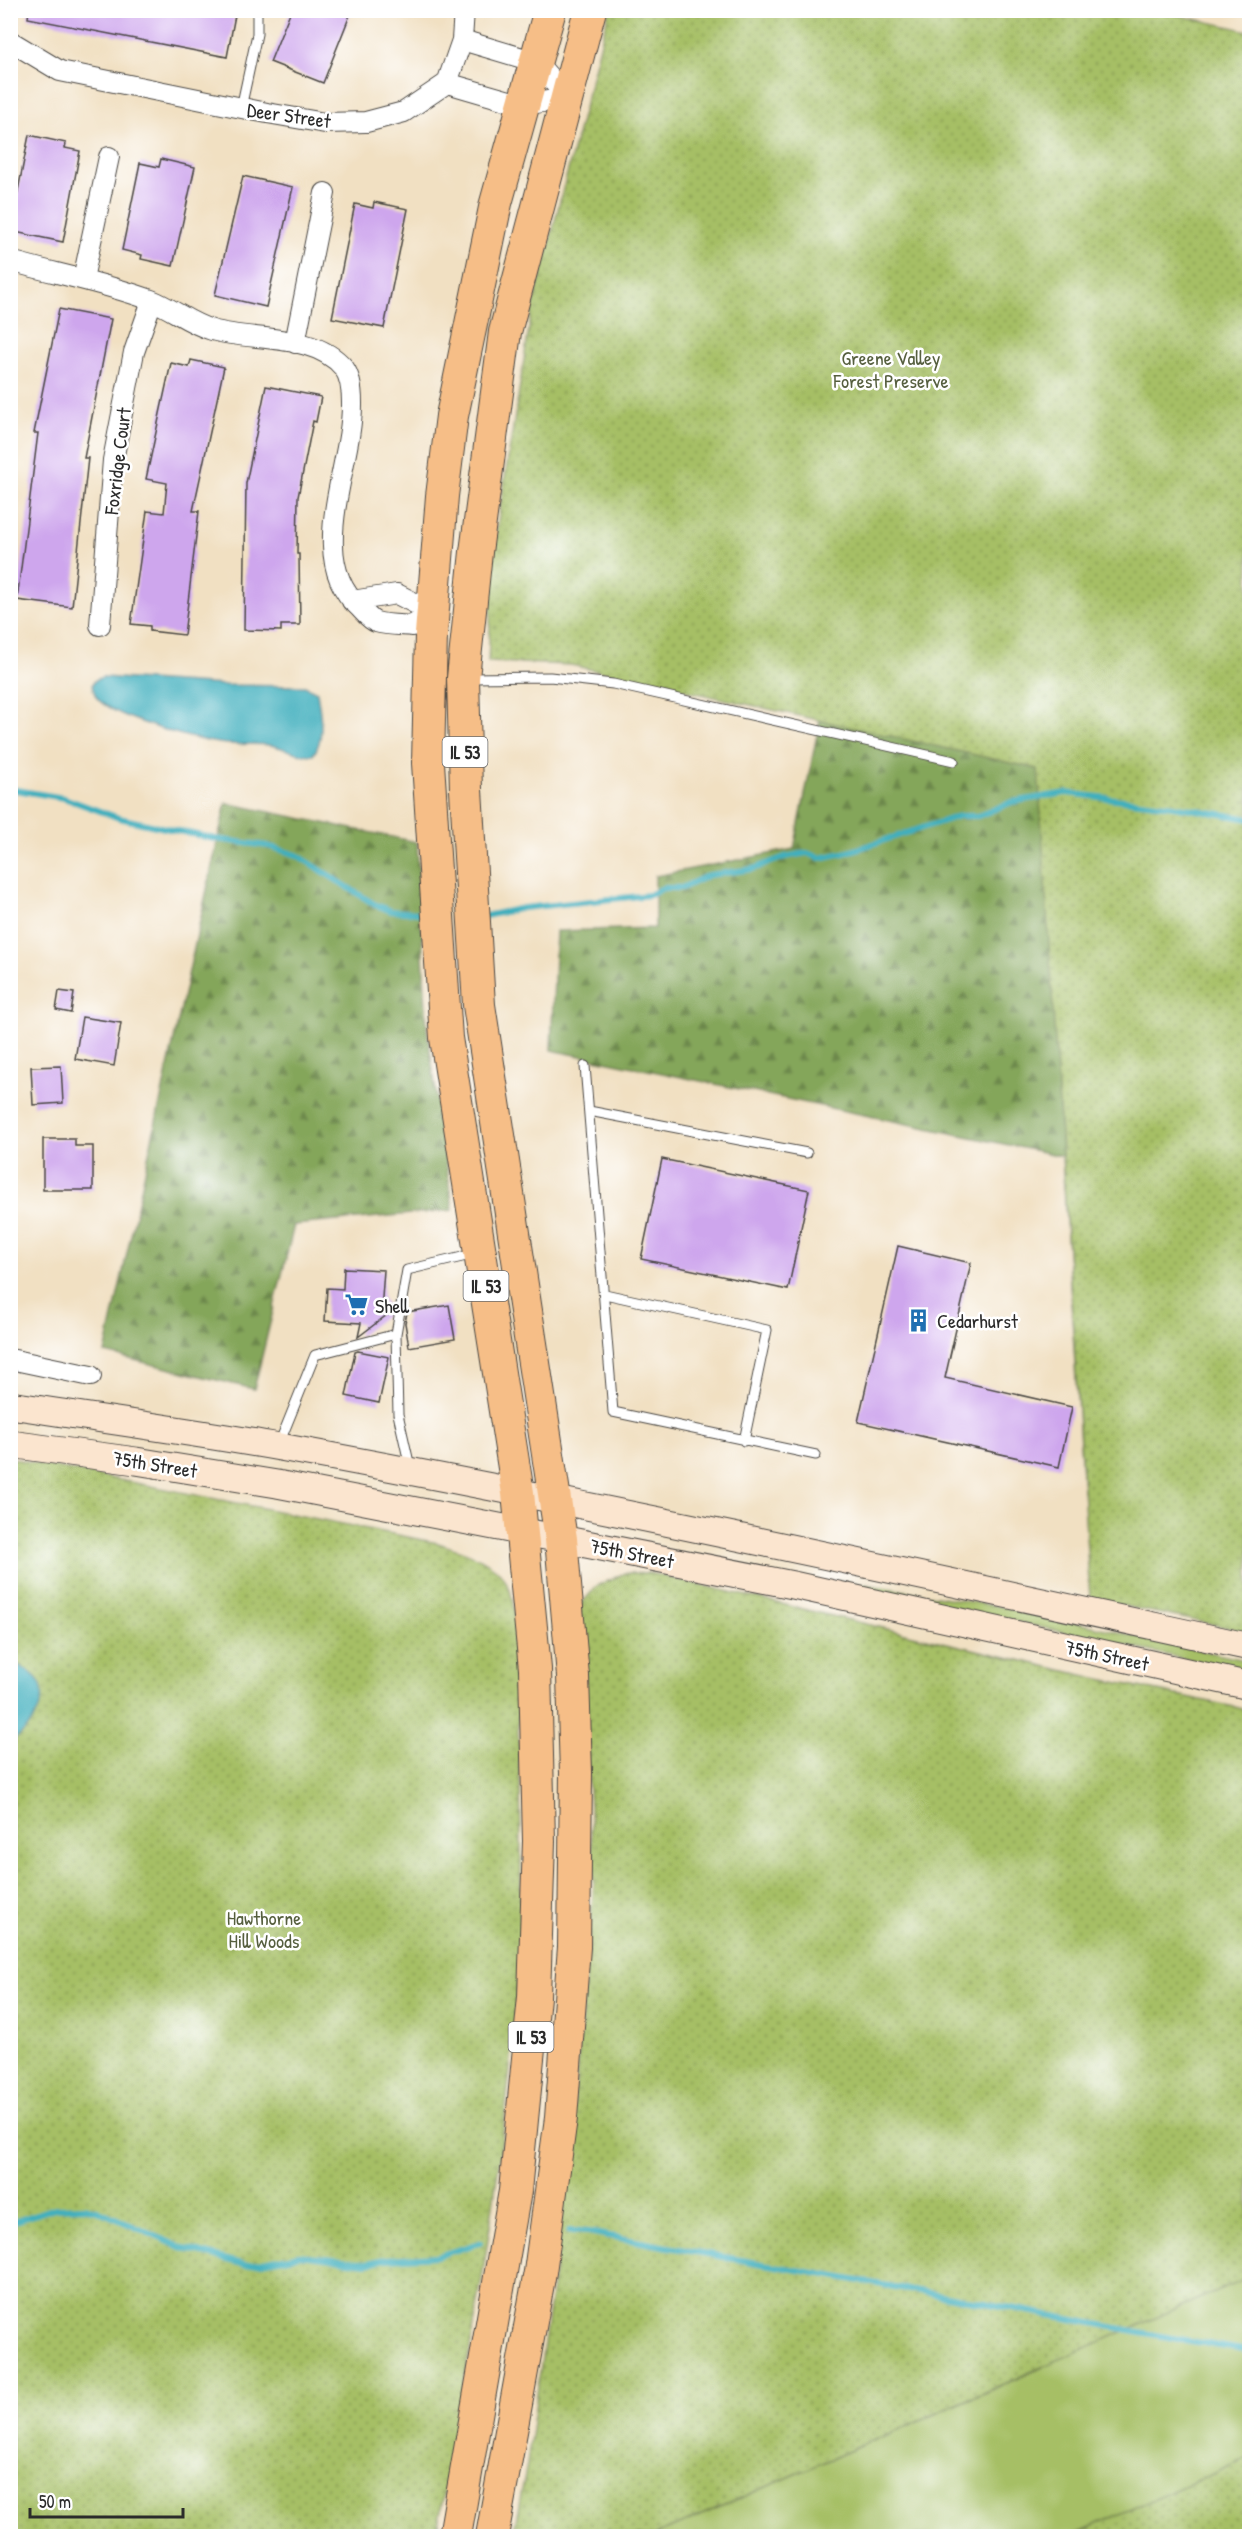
<svg xmlns="http://www.w3.org/2000/svg" width="1260" height="2547" viewBox="0 0 1260 2547" font-family="'Patrick Hand',sans-serif">
  <style>
    .grass { fill: #a6bf65; stroke: #687548; stroke-width: 1.5 }
    .forest { fill: url(#forest-firs); stroke: #586842; stroke-width: 1.5 }
    .park { fill: url(#park-dots); stroke: #687548; stroke-width: 1.5 }
    .water { fill: #40afbd; stroke: #366d74; stroke-width: 1.5 }
    .lines { fill: none; stroke-linecap: round; stroke-linejoin: round }
    .stream { stroke: #40afbd; stroke-width: 6 }
    .building { fill: #cea6ed }
    .service-casing { stroke: #494642; stroke-width: 11 }
    .minor-casing { stroke: #494642; stroke-width: 22 }
    .secondary-casing { stroke: #494642; stroke-width: 29 }
    .primary-casing { stroke: #494642; stroke-width: 34 }
    .service { stroke: #fff; stroke-width: 9 }
    .minor { stroke: #fff; stroke-width: 20 }
    .secondary { stroke: #fbe5cf; stroke-width: 27 }
    .primary { stroke: #f6be87; stroke-width: 32 }
    .labels { text-anchor: middle; dominant-baseline: central; stroke-width: 5; stroke-linejoin: round; paint-order: stroke }
    .shield { fill: #fff; stroke: #6b6b6b; stroke-width: 1.5 }
    .shield-label { font-size: 18px; font-weight: bold; fill: #2b2b2b }
    .street-label { font-size: 20px; fill: #2b2b2b; stroke: #fff }
    .park-label { font-size: 20px; fill: #565f3f; stroke: #fff }
    .poi-label { font-size: 20px; fill: #2b2b2b; stroke: #fff; text-anchor: start }
  </style>
  <defs>
    <pattern id="forest-firs" width="22" height="20" patternUnits="userSpaceOnUse" patternTransform="scale(1.5)"><rect width="22" height="20" fill="#84a65a"/><path d="M5 1l3.5 6h-7zM16 11l3.5 6h-7z" fill="#6c874b"/></pattern>
    <pattern id="park-dots" width="8" height="8" patternUnits="userSpaceOnUse" patternTransform="scale(1.5)"><rect width="8" height="8" fill="#a6bf65"/><path d="M2 2h.1M6 6h.1" fill="none" stroke="#879b53" stroke-width="1.8" stroke-linecap="round"/></pattern>
  </defs>
  <rect width="100%" height="100%" fill="#fff"/>
  <filter id="ink" filterUnits="userSpaceOnUse"><feTurbulence type="fractalNoise" baseFrequency=".0167" numOctaves="2"/><feDisplacementMap in="SourceGraphic" scale="12" xChannelSelector="R" yChannelSelector="G"/><feConvolveMatrix kernelMatrix="1 2 1 2 8 2 1 2 1" color-interpolation-filters="sRGB"/></filter>
  <filter id="wash" filterUnits="userSpaceOnUse"><feTurbulence type="fractalNoise" baseFrequency=".008" numOctaves="4" result="noise"/><feDisplacementMap in="SourceGraphic" scale="24" xChannelSelector="R" yChannelSelector="G"/><feGaussianBlur stdDeviation="1.35" result="paint"/><feColorMatrix in="noise" values="0 0 0 0 0 0 0 0 0 0 0 0 0 0 0 0 0 1.4 0 .05"/><feComposite in="paint" operator="in"/></filter>
  <g filter="url(#wash)">
    <rect width="100%" height="100%" fill="#f1e0c2"/>
    <path class="grass" d="M625,1573h24l446,105 154,32v775l-122,51h-474l391,-169 -447,-781z
      M840,1580l180,30 229,51v12l-409,-90z"/>
    <path class="forest" d="M820,720l218,49 75,-17 -58,288 28,452 -21,-336 -511,-106 5,-119 99,-3v-52l139,-27z
      M226,803l191,39 10,187 26,181 -159,15 -40,164 -149,-36z"/>
    <path class="park" d="M1155,10l94,21v1601l-159,-33 -52,-830 -467,-104 -83,-3 6,-116 38,-236 77,-299z
      M10,1458l428,85c24,8 59,17 70,42 12,28 9,107 10,141 4,95 5,192 -3,288 -14,176 -47,349 -79,522h-425z
      M625,1573h24l446,105 154,32v567l-596,259h-140l14,-72 40,-284 27,-297 -15,-277 18,-20z
      M1249,2458v78h-180z"/>
    <path class="water" d="M103,677l122,8 80,1 12,6c3,20 9,46 -4,63 -15,1 -29,-8 -44,-10 -17,-2 -34,1 -51,-2 -26,-4 -105,-25 -121,-45 -2,-3 -4,-9 -5,-13l3,-5z
      M11,1661c10,6 24,12 29,22 10,19 -13,51 -29,58z"/>
    <g class="lines">
      <path class="stream" d="M10,789l54,9 55,20 96,21 53,7 29,9 77,49 17,7 28,2
        M485,916l38,-8 127,-13 13,-7h19l27,-13 44,-6 32,-12 22,-4 13,5 28,-6 111,-36h19l34,-14 54,-9 107,13 77,13
        M10,2223l45,-15 28,-1 14,3 83,37 66,18 53,-10 68,8 19,-4 51,-3 43,-13
        M569,2231l19,1c99,19 197,36 295,53 123,20 244,47 367,66"/>
    </g>
    <g id="blocks">
      <path class="building" d="M29,10h207l-9,47 -199,-39z
        M291,10h61l-29,73 -53,-21z
        M29,135l37,8 -1,5 15,3 -17,91 -53,-11z
        M161,159l34,8 -22,99 -32,-7 1,-4 -20,-5 18,-87 19,4z
        M243,176l50,11 -27,120 -51,-12z
        M374,202l34,7 -24,119 -52,-10 23,-114 18,4z
        M59,309l52,10 -27,139h4l-16,149 -55,-7 21,-167h-4z
        M191,360l33,7 -31,144h6l-15,124 -34,-4v-5l-19,-2 16,-113 17,2 3,-30 -21,-4 15,-70 10,-46 18,4z
        M266,386l55,11 -5,25 -3,-1 -15,76 -1,57h2l1,71h-19v6l-37,-1 2,-147z
        M59,991l15,2 -3,20 -15,-3z
        M82,1017l39,6 -7,43 -39,-7z
        M61,1066l2,37 -30,2 -2,-38z
        M43,1139h32v7h18v44h-50z
        M662,1159l147,31 -21,100 -147,-31z
        M898,1246l73,17 -26,115 127,29 -13,60 -201,-45z
        M344,1268l40,2 -2,28 10,13 -34,26 3,-14 -36,-2 2,-33 16,1z
        M449,1305l6,34 -46,8 -4,-24 2,-11z
        M358,1351l31,6 -10,46 -33,-7 9,-44z"/>
    </g>
  </g>
  <g filter="url(#ink)">
    <use href="#blocks" fill-opacity="0" stroke="#494642" stroke-width="1.5"/>
    <g class="lines">
      <defs>
        <path id="service" d="M241,108l16,-74v-24
          M468,678l82,-1 63,7 341,77
          M585,1066l28,346 203,43
          M589,1111l218,42
          M605,1294l162,36 -23,111
          M279,1444l36,-89 81,-21
          M410,1467l-12,-53 -2,-80 11,-64 68,-16"/>
        <path id="minor" d="M10,41l50,30 207,42 58,10 41,-1 38,-10 43,-29 15,-43 2,-30
          M447,83l76,22 45,-7 -32,-36 -74,-22
          M10,261c47,13 95,22 141,39 21,8 39,24 61,30 41,12 102,2 132,38 7,10 8,23 8,35 1,62 -48,155 7,204 5,5 11,13 17,15 11,3 25,3 36,4l20,-14 -35,-18 -45,7
          M83,279l26,-122
          M295,343l30,-150
          M100,625l13,-165 21,-108 18,-51
          M10,1359l81,17"/>
        <path id="secondary" d="M10,1405c90,14 180,26 270,42 325,59 647,130 970,200
          M10,1444l126,17 141,23 284,55 232,46 457,101"/>
        <path id="primary" d="M455,2536l60,-345 19,-194 5,-156 -4,-172 -17,-176 -72,-455 -18,-275 3,-129 11,-138 10,-80 44,-213 54,-193
          M492,2536l48,-264 21,-154 13,-171 2,-174 -3,-97 -12,-137 -82,-534 -13,-215 -3,-112 13,-126 29,-220 85,-322"/>
      </defs>
      <use href="#service" class="service-casing"/>
      <use href="#minor" class="minor-casing"/>
      <use href="#secondary" class="secondary-casing"/>
      <use href="#primary" class="primary-casing"/>
      <use href="#service" class="service"/>
      <use href="#minor" class="minor"/>
      <use href="#secondary" class="secondary"/>
      <use href="#primary" class="primary"/>
    </g>
  </g>
  <defs>
    <symbol id="supermarket-bare" viewBox="-9 -9 18 18"><path d="M-6-5.5h2.5l.6 2H6L4.5 2H-2.5L-4.4-4H-6ZM-1.5 3.2a1.3 1.3 0 1 0 .1 0ZM3 3.2a1.3 1.3 0 1 0 .1 0Z" fill="#1f6fb2" stroke="#fff" stroke-width="2.5" paint-order="stroke"/></symbol>
    <symbol id="building-bare" viewBox="-9 -9 18 18"><path d="M-4-6H4V6H1V3H-1V6H-4ZM-2.5-4.3h1.7v1.8h-1.7ZM.8-4.3h1.7v1.8H.8ZM-2.5-1h1.7V.8h-1.7ZM.8-1h1.7V.8H.8Z" fill="#1f6fb2" stroke="#fff" stroke-width="2.5" paint-order="stroke"/></symbol>
  </defs>
  <g fill-rule="evenodd">
    <use href="#supermarket-bare" x="340" y="1288" width="33" height="33"/>
    <use href="#building-bare" x="902" y="1304" width="33" height="33"/>
  </g>
  <g class="labels">
    <g class="shield">
      <rect x="442.5" y="737" width="45" height="30" rx="4.5"/>
      <rect x="463.5" y="1271" width="45" height="30" rx="4.5"/>
      <rect x="508.5" y="2022" width="45" height="30" rx="4.5"/>
    </g>
    <g class="shield-label">
      <text x="465" y="752">IL 53</text>
      <text x="486" y="1286">IL 53</text>
      <text x="531" y="2037">IL 53</text>
    </g>
    <g class="street-label">
      <text transform="translate(289 115) rotate(8)">Deer Street</text>
      <text transform="translate(117 461) rotate(-83)">Foxridge Court</text>
      <text transform="translate(155 1464) rotate(9)">75th Street</text>
      <text transform="translate(632 1553) rotate(11)">75th Street</text>
      <text transform="translate(1107 1655) rotate(12)">75th Street</text>
    </g>
    <g class="park-label">
      <text x="891" y="357">Greene Valley<tspan x="891" dy="23">Forest Preserve</tspan></text>
      <text x="264" y="1917">Hawthorne<tspan x="264" dy="23">Hill Woods</tspan></text>
    </g>
    <g class="poi-label">
      <text x="375" y="1305">Shell</text>
      <text x="937" y="1320">Cedarhurst</text>
    </g>
  </g>
  <rect width="1260" height="2547" fill="none" stroke="#fff" stroke-width="36"/>
  <path d="M30 2508v9h153v-9" fill="none" stroke="#2b2b2b" stroke-width="3"/>
  <text x="39" y="2508" font-size="18" fill="#2b2b2b" stroke="#ffffff" stroke-width="4.5" paint-order="stroke">50 m</text>
</svg>
